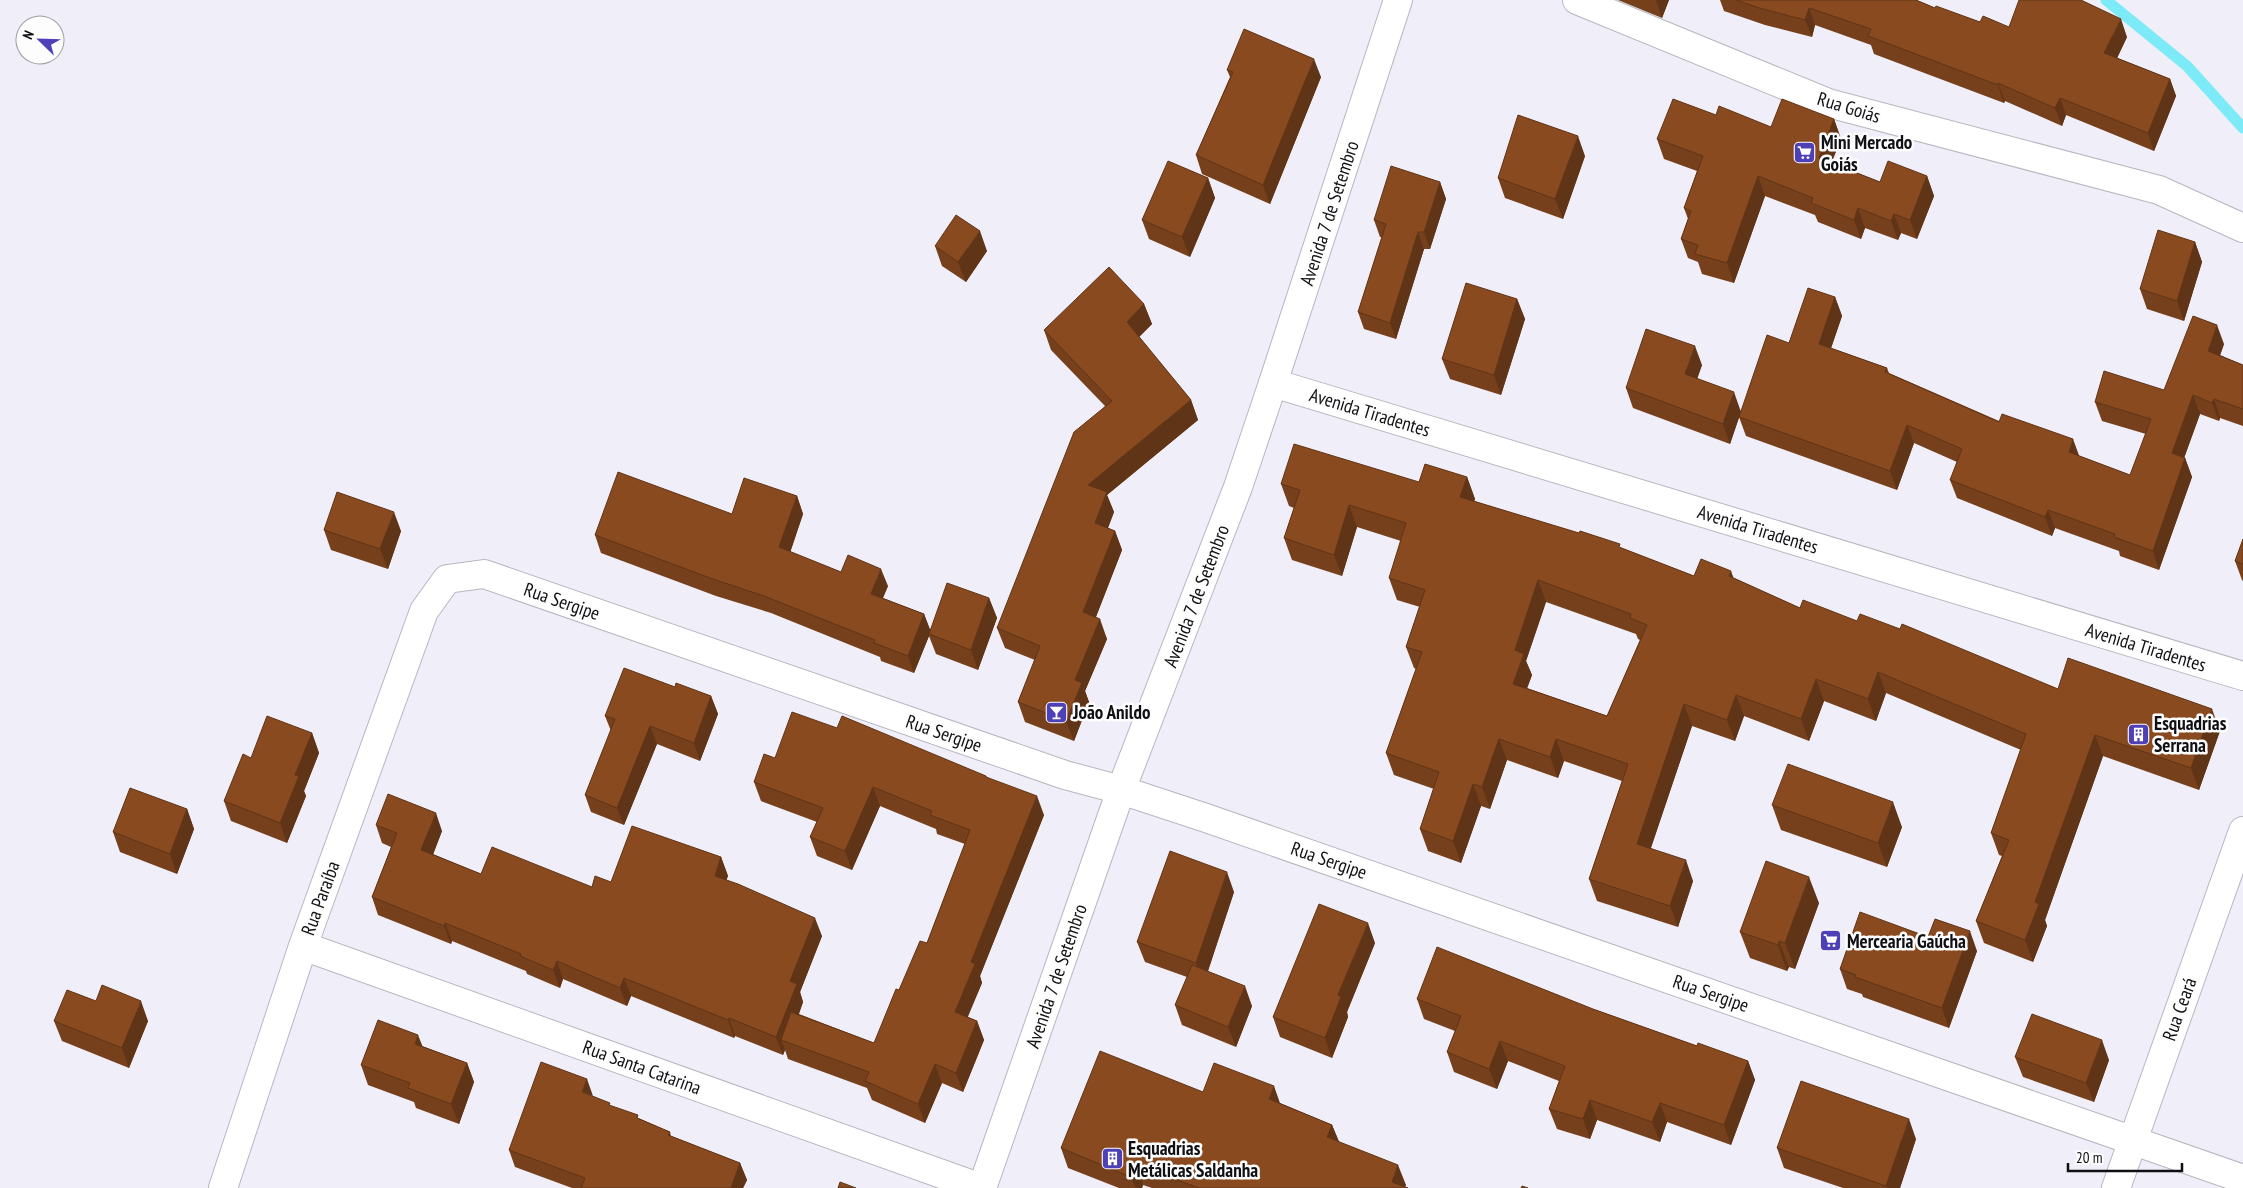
<svg xmlns="http://www.w3.org/2000/svg" width="2243" height="1188" viewBox="0 0 2243 1188" font-family="'PT Sans Narrow',sans-serif">
  <style>
    .lines { fill: none; stroke-linecap: round; stroke-linejoin: round }
    .stream { stroke: #7deaf7; stroke-width: 11 }
    .street-casing { stroke: #b7b7c0; stroke-width: 30 }
    .secondary-casing { stroke: #b7b7c0; stroke-width: 30 }
    .street { stroke: #fff; stroke-width: 28 }
    .secondary { stroke: #fff; stroke-width: 28 }
    .wall { fill: #76401c; fill-rule: evenodd }
    .shaded-wall { fill: #603416 }
    .building { fill: #894a20; stroke: #603416; fill-rule: evenodd }
    .labels { text-anchor: middle; dominant-baseline: central; stroke-width: 5; stroke-linejoin: round; paint-order: stroke }
    .street-label { font-size: 19px; fill: #100f13; stroke: #fdfdfd }
    .poi-label { font-size: 19px; font-weight: bold; fill: #100f13; stroke: #fdfdfd; text-anchor: start }
  </style>
  <rect width="100%" height="100%" fill="#f0eff9"/>
  <g class="lines">
    <path class="stream" d="M2106,0l81,66 56,62"/>
    <defs>
      <path id="street" d="M1577,0l251,103 331,87 84,38
        M303,946l678,242
        M223,1188l80,-242 121,-335 23,-32 37,-5 581,201 56,15 85,28 1037,361
        M982,1188l139,-398 117,-303 35,-104"/>
      <path id="secondary" d="M1398,0l-125,383 970,293
        M2116,1188l127,-357"/>
    </defs>
    <use href="#street" class="street-casing"/>
    <use href="#secondary" class="secondary-casing"/>
    <use href="#street" class="street"/>
    <use href="#secondary" class="secondary"/>
  </g>
  <path class="wall" d="M1618,0h51l-7,18z
    M1720,0h196l19,8 45,14 29,5 118,10 -10,21 53,21 6,17 -22,55 -88,-36 -4,11 -57,-25 -1,2 -130,-49 -3,-9 -56,-20 -3,12 -47,-12 -41,-14z
    M1227,70l94,7 -51,127 -68,-30 -6,-19 34,-78z
    M1716,115l55,12 63,-8 7,20 -10,24 49,19 47,-6 7,20 -17,43 -16,-6 -3,7 -33,-12 -4,11 -43,-17 -3,-7 -50,-19 -31,87 -32,-9 -4,-12 -10,-4 -7,-19 7,-20 -4,-11 13,-37 -33,-12 -7,-20z
    M1585,156l-22,63 -58,-21 -7,-20z
    M1208,178l7,20 -25,59 -41,-18 -7,-19z
    M1440,182l6,17 -16,50h-6l-28,90 -32,-10 -6,-17 24,-75h-2l-6,-17z
    M2195,242l7,20 -18,59 -37,-12 -7,-20z
    M935,246l52,5 -21,31 -24,-16z
    M1835,297l7,19 -11,32 56,20 2,5 190,83 51,19 16,-41 -44,-13 -7,-19 69,-12 60,-46 -4,11 23,10v61l-23,-8 -1,3 -19,-7 -16,44h1l7,19 -33,93 -39,-14 -1,-5 -64,-23 -3,8 -95,-38 -7,-18 7,-18 -43,-19 -17,47 -151,-54 -7,-19 -9,27 -97,-36 -7,-20 76,-23 -5,13 44,33 48,-68z
    M1517,299l8,20 -24,76 -51,-16 -8,-20z
    M1144,304l8,20 -13,13 52,63 7,20 -91,75 7,17 -6,16 7,3 7,19 -26,67 11,22 -22,52 4,11 -15,39 -49,-19 -7,-20 17,-42 -30,-12 -8,-20 108,-222 -54,-56 -7,-20z
    M1467,477l8,22 -1,2 147,47 73,28 40,2 66,30 57,13 43,8 158,60 162,42 -21,59 -96,-34 -58,164 2,6 -14,36 -49,-19 -8,-22 26,-65 -3,-1 -8,-22 30,-83 -135,-57 -10,28 -52,-20 -15,40 -65,-25 -9,25 -43,-15 -41,122 42,33 -15,46 -81,-26 -8,-22 33,-98 -58,-20 -6,17 -51,-18 -17,49 -9,-3 -20,57 -33,-12 -8,-22 14,-40 -40,-14 -8,-22 30,-84 -2,-1 -8,-21 14,-40 -23,-7 -8,-22 12,-37 -44,-14 -15,49 -50,-16 -8,-22 10,-30 -5,-2 -8,-22 138,-2zM1546,602l90,32 2,5 2,1 -33,76 -80,-28 5,-13 -6,-14z
    M797,496l6,18 -13,38 51,20 47,14 -5,12 41,16 6,16 59,-32 8,20 -19,52 -42,-16 -7,-18 -15,37 -33,-12 -1,-4 -109,-44 -55,-17 -115,-43 -6,-18 137,-21z
    M324,530l77,1 -13,38 -57,-19z
    M2243,539v42l-1,-1 -7,-19z
    M675,687l36,9 7,18 -18,47 -43,-17 -33,81 -33,-13 -6,-17 26,-64 -6,-15z
    M837,728l149,48 1,2 57,37 -64,161 2,7 -15,34 10,4 7,19 -21,52 -21,-9 -17,40 -53,-23 -5,-12 -79,-29 -3,-9 -2,5 -48,-19 -1,2 -103,-42 -4,10 -64,-27 -3,9 -33,-14 -1,-3 -74,-30 -1,3 -73,-29 -6,-18 19,-50 -9,-4 -6,-18 66,6 -9,23 48,20 111,13 19,-5 110,-25 7,19 -2,4 96,56 -22,56 3,10 -4,12 75,29 25,-53 28,-47 38,-99 -28,-10 -1,-5 -56,-23 -28,64 -35,-14 -7,-19 7,-15 -56,-21 -7,-19 21,-24z
    M312,733l7,20 -15,38 2,5 -19,47 -56,-22 -7,-20 27,-43z
    M1772,805l130,22 -15,40 -106,-37z
    M187,809l7,20 -17,45 -57,-22 -7,-20z
    M1234,892l-26,79 44,35 -16,41 -54,-22 -7,-20 12,-28 -42,-15 -8,-20z
    M1819,903l-24,66 -6,-2 -2,4 -37,-13 -10,-26z
    M1928,937l49,14 -28,77 -86,-31 -1,-3 -15,-5 -7,-20z
    M1375,943l-28,69 1,5 -16,41 -52,-21 -7,-20z
    M1417,999l176,10 104,37 51,15 7,19 -24,65 -64,-23 -7,20 -63,-22 -7,19 -33,-10 -8,-20 10,-28 -51,-20 -11,28 -43,-17 -7,-20 8,-21 -31,-12z
    M96,1001l52,20 -19,47 -67,-27 -8,-20z
    M422,1046l45,17 7,19 -15,42 -43,-16 -2,-6 -46,-17 -7,-20z
    M2015,1057l94,3 -15,42 -71,-25z
    M1203,1092l77,11 52,22 7,17 67,43 -1,2 3,1h-256l-9,-3 -1,3h-23l-51,-20 -7,-20z
    M593,1096l18,10 59,26 1,4 69,27 7,17 -4,8h-171l-57,-21 -6,-17z
    M1916,1139l-16,49h-57l-59,-20 -7,-20z"/>
  <path class="shaded-wall" d="M1656,0h13l-7,18z
    M1809,8l6,17 -3,12 -7,-17z
    M2121,19l6,18 -16,34 -7,-18z
    M1314,59l7,18 -51,127 -7,-19z
    M2170,79l6,17 -22,55 -6,-18z
    M1998,83l7,18 -1,2 -6,-18z
    M2060,98l6,17 -4,11 -7,-18z
    M1834,119l7,20 -15,38 -7,-19z
    M1578,136l7,20 -22,63 -8,-20z
    M1758,176l7,20 -31,87 -7,-20z
    M1927,176l7,20 -17,43 -7,-19z
    M1208,178l7,20 -25,59 -8,-20z
    M1440,182l6,17 -16,50 -6,-17z
    M1858,208l7,20 -4,11 -7,-19z
    M1894,214l7,19 -3,7 -7,-19z
    M980,231l7,20 -21,31 -8,-20z
    M1418,232l6,17 -28,90 -6,-16z
    M2195,242l7,20 -18,59 -7,-20z
    M1835,297l7,19 -16,47 -7,-19z
    M1517,299l8,20 -24,76 -7,-20z
    M1144,304l8,20 -18,18 -7,-20z
    M2217,325l7,19 -9,26 -7,-19z
    M1695,346l7,19 -10,29 -7,-20z
    M1734,392l7,20 -11,32 -7,-20z
    M2193,395l7,19 -21,58 -7,-19z
    M2214,399l6,19 -1,3 -7,-18z
    M1191,400l7,20 -91,75 7,17 -12,31 -7,-20 -7,-38z
    M1907,425l7,18 -17,47 -7,-19z
    M2073,439l7,19 -11,-6z
    M2185,458l7,19 -33,93 -6,-19z
    M1467,477l8,22 -7,20 -8,-22z
    M797,496l6,18 -17,51 -7,-18z
    M1349,505l8,22 -15,49 -8,-21z
    M2048,510l7,18 -3,8 -7,-19z
    M394,512l7,19 -13,38 -8,-20z
    M1115,531l7,19 -32,82 -7,-20z
    M881,569l7,17 -11,25 -6,-17z
    M1731,571l8,22 -10,-17z
    M1538,580l8,22 -20,59 6,14 -11,30 -8,-21 2,-34z
    M989,598l8,20 -19,52 -7,-20z
    M924,614l7,18 -2,2v2l-15,37 -6,-17z
    M1100,619l7,20 -22,52 4,11 -15,39 -8,-20 9,-41z
    M1878,672l8,21 -10,28 -8,-22z
    M1816,679l8,22 -15,40 -8,-22z
    M1736,695l8,21 -9,25 -8,-21z
    M711,696l7,18 -18,47 -6,-18z
    M1684,704l8,22 -47,139 -8,-21z
    M2212,709l8,22 -21,59 -8,-22z
    M650,726l7,18 -33,81 -7,-17z
    M312,733l7,20 -15,38 2,5 -19,47 -7,-20 15,-48z
    M2095,735l8,21 -58,164 2,6 -14,36 -8,-22 10,-38z
    M1499,739l8,21 -17,49 -8,-22z
    M1556,739l8,22 -6,17 -8,-21z
    M1473,784l8,22 -20,57 -8,-22z
    M873,787l7,19 -28,64 -7,-19z
    M1037,796l7,19 -64,161 2,7 -20,48 -7,-19 16,-50z
    M1893,802l9,25 -15,40 -9,-24z
    M187,809l7,20 -17,45 -7,-20z
    M436,813l6,18 -14,37 -7,-18z
    M721,857l7,19 -7,18 -6,-18z
    M1686,860l7,21 -15,46 -8,-21z
    M1227,872l7,20 -30,91 -8,-20z
    M1809,877l10,26 -24,66 -10,-26z
    M815,918l7,18 -22,56 3,10 -15,41 -7,-3 4,10 -2,5 -7,-18 14,-56z
    M445,923l7,18 -1,3 -7,-18z
    M1368,923l7,20 -28,69 1,5 -16,41 -7,-20 13,-43z
    M1970,931l7,20 -28,77 -7,-20z
    M1779,941l10,26 -2,4 -9,-26z
    M557,961l6,18 -3,9 -7,-18z
    M624,978l7,18 -4,10 -7,-18z
    M1245,986l7,20 -16,41 -8,-20z
    M141,1001l7,20 -19,47 -7,-20z
    M729,1018l6,18 -1,2 -6,-18z
    M977,1021l7,19 -21,52 -7,-19z
    M418,1035l8,20 -11,-11z
    M2102,1040l7,20 -15,42 -8,-19z
    M1500,1041l8,20 -11,28 -8,-20z
    M1748,1061l7,19 -24,65 -7,-20z
    M467,1063l7,19 -15,42 -8,-20z
    M935,1064l7,19 -17,40 -7,-19z
    M587,1079l6,17 -11,-4z
    M1274,1086l7,20 -12,-7z
    M1590,1100l7,20 -7,19 -7,-20z
    M1660,1103l7,19 -7,20 -8,-20z
    M1909,1119l7,20 -16,49h-13l-1,-2z
    M1332,1125l8,19 -13,-7z
    M740,1163l7,17 -4,8h-12z
    M1136,1165l7,20 -1,3h-6l-5,-11z
    M1398,1165l8,20 -2,3 -12,-6z"/>
  <path class="building" d="M1736,0h180l19,8 1,-2 44,16 3,-6 26,11 10,-27h62l40,19 -17,34 66,26 -22,54 -88,-35 -5,10 -57,-25v2l-130,-49 3,-7 -62,-21 -4,12 -46,-12z
    M1244,29l70,30 -51,126 -67,-30 37,-83 -6,-2z
    M1673,99l43,16 3,-9 52,21 11,-28 52,20 -15,39 61,24 8,-21 39,15 -17,44 -16,-6 -3,7 -33,-13 -4,12 -43,-17 2,-5 -55,-22 -31,87 -32,-9 3,-9 -17,-6 10,-28 -7,-3 19,-52 -46,-17z
    M1518,115l60,21 -23,63 -57,-21z
    M1168,161l40,17 -26,59 -40,-17z
    M1391,166l49,16 -16,50h-6l-28,91 -32,-11 28,-88 -12,-4z
    M956,215l24,16 -22,31 -23,-16z
    M2158,230l37,12 -18,59 -37,-12z
    M1109,267l35,37 -17,18 64,78 -103,85 19,7 -12,31 20,8 -32,81 17,7 -25,61 7,3 -16,38 -48,-19 22,-56 -43,-18 77,-196 38,-31 -68,-71z
    M1466,283l51,16 -23,76 -52,-16z
    M1808,288l27,9 -16,47 68,24 -2,4 114,50 3,-8 71,25 -4,13 61,23 21,-56 -56,-17 9,-31 60,19 29,-74 24,9 -9,26 35,14v44l-29,-10 -2,4 -19,-8 -21,58 13,5 -32,93 -39,-14 1,-3 -67,-24 -3,7 -95,-37 12,-31 -55,-24 -17,46 -151,-54 28,-82 22,8z
    M1646,329l49,17 -10,28 49,18 -11,32 -97,-36z
    M1294,444l125,38 6,-18 42,13 -7,20 119,36 1,-2 40,13 -1,3 75,29 7,-17 30,12 -2,5 71,32 3,-8 54,21 3,-7 40,15 2,-5 156,65 10,-31 144,51 -21,59 -96,-33 -60,167 4,2 -14,36 -49,-19 33,-81 -18,-7 35,-99 -148,-62 -10,27 -52,-20 -15,40 -65,-24 -9,25 -43,-16 -47,140 49,16 -16,46 -81,-27 39,-115 -72,-25 -6,18 -51,-18 -17,48 -9,-3 -20,57 -33,-12 19,-57 -53,-19 36,-101 -16,-5 19,-57 -36,-12 17,-55 -57,-18 -15,50 -50,-17 16,-48 -19,-6zM1538,580l93,34 -1,4 17,7 -40,91 -94,-32 11,-30 -9,-4z
    M618,472l114,42 12,-36 53,18 -18,51 62,25 7,-17 33,14 -10,25 53,20 -16,42 -34,-13 1,-3 -111,-44 -54,-18 -115,-43z
    M337,492l57,20 -14,37 -56,-19z
    M2243,539v25l-8,-3z
    M947,583l42,15 -18,52 -42,-16z
    M624,668l51,19 1,-4 35,13 -17,47 -44,-17 -33,82 -32,-13 30,-76 -10,-3z
    M792,712l45,16 5,-12 144,60v1l51,19 -66,166 4,2 -20,48 22,9 -21,52 -21,-9 -17,40 -53,-23 4,-9 -88,-32 10,-28 83,31 22,-54 3,1 21,-49 7,2 43,-113 -40,-15 2,-4 -59,-24 -28,64 -35,-14 13,-29 -69,-26 10,-28 11,4z
    M267,716l45,17 -17,42 4,1 -19,47 -56,-22 19,-47 8,4z
    M1788,764l105,38 -15,41 -106,-38z
    M130,788l57,21 -17,45 -57,-22z
    M388,794l48,19 -15,37 60,24 11,-27 100,40 3,-11 16,6 21,-56 89,31 -6,19 23,8 77,34 -25,63 7,3 -21,53 -47,-19 -1,2 -104,-42 -4,10 -63,-27 -4,9 -33,-14 1,-2 -76,-31 -1,3 -72,-29 25,-64 -21,-8z
    M1170,851l57,21 -31,91 -59,-21z
    M1766,861l43,16 -24,66 -6,-2 -1,4 -38,-13z
    M1319,904l49,19 -30,72 3,2 -16,41 -52,-21z
    M1860,912l68,25 7,-18 35,12 -28,77 -87,-31 1,-2 -16,-6z
    M1437,947l156,62 104,37 1,-3 50,18 -24,64 -64,-22 -8,19 -62,-22 -7,19 -34,-10 16,-43 -65,-25 -11,28 -42,-17 14,-36 -44,-17z
    M1192,965l53,21 -17,41 -53,-22z
    M102,985l39,16 -19,47 -68,-27 13,-31 29,11z
    M2032,1014l70,26 -16,43 -71,-26z
    M378,1020l40,15 -3,9 52,19 -16,41 -43,-16 2,-5 -49,-18z
    M1100,1051l103,41 11,-29 60,23 -5,13 63,26 -5,12 71,28 -6,17 16,6h-209l-63,-23 -5,12 -70,-29z
    M541,1062l46,17 -5,13 28,11 -1,2 29,10 -1,3 33,14 -2,3 72,28 -9,25h-150l4,-10 -76,-28z
    M1801,1081l108,38 -23,67 -109,-38z
    M840,1182l16,6h-18z
    M1522,1186l6,2h-7z"/>
  <defs>
    <symbol id="supermarket-square" viewBox="-11 -11 22 22"><rect x="-9" y="-9" width="18" height="18" rx="4" fill="#4e41b8" stroke="#fdfdfd"/><path d="M-6-5.5h2.5l.6 2H6L4.5 2H-2.5L-4.4-4H-6ZM-1.5 3.2a1.3 1.3 0 1 0 .1 0ZM3 3.2a1.3 1.3 0 1 0 .1 0Z" fill="#fff"/></symbol>
    <symbol id="bar-square" viewBox="-11 -11 22 22"><rect x="-9" y="-9" width="18" height="18" rx="4" fill="#4e41b8" stroke="#fdfdfd"/><path d="M-6-5H6L.8 .8V4.5H3.5V6h-7V4.5H-.8V.8Z" fill="#fff"/></symbol>
    <symbol id="building-square" viewBox="-11 -11 22 22"><rect x="-9" y="-9" width="18" height="18" rx="4" fill="#4e41b8" stroke="#fdfdfd"/><path d="M-4-6H4V6H1V3H-1V6H-4ZM-2.5-4.3h1.7v1.8h-1.7ZM.8-4.3h1.7v1.8H.8ZM-2.5-1h1.7V.8h-1.7ZM.8-1h1.7V.8H.8Z" fill="#fff"/></symbol>
  </defs>
  <g fill-rule="evenodd">
    <use href="#supermarket-square" x="1792" y="140" width="25" height="25"/>
    <use href="#bar-square" x="1044" y="700" width="25" height="25"/>
    <use href="#building-square" x="2126" y="722" width="25" height="25"/>
    <use href="#supermarket-square" x="1818" y="928" width="25" height="25"/>
    <use href="#building-square" x="1100" y="1146" width="25" height="25"/>
  </g>
  <g class="labels">
    <g class="street-label">
      <text transform="translate(1849 107) rotate(17)">Rua Goiás</text>
      <text transform="translate(1329 213) rotate(-72)">Avenida 7 de Setembro</text>
      <text transform="translate(1370 412) rotate(17)">Avenida Tiradentes</text>
      <text transform="translate(1758 529) rotate(17)">Avenida Tiradentes</text>
      <text transform="translate(1196 596) rotate(-69)">Avenida 7 de Setembro</text>
      <text transform="translate(562 601) rotate(19)">Rua Sergipe</text>
      <text transform="translate(2146 647) rotate(17)">Avenida Tiradentes</text>
      <text transform="translate(944 733) rotate(19)">Rua Sergipe</text>
      <text transform="translate(1329 860) rotate(19)">Rua Sergipe</text>
      <text transform="translate(320 898) rotate(-70)">Rua Paraíba</text>
      <text transform="translate(1056 976) rotate(-71)">Avenida 7 de Setembro</text>
      <text transform="translate(1711 993) rotate(19)">Rua Sergipe</text>
      <text transform="translate(2179 1009) rotate(-70)">Rua Ceará</text>
      <text transform="translate(642 1067) rotate(20)">Rua Santa Catarina</text>
    </g>
    <g class="poi-label">
      <text x="1821" y="142">Mini Mercado<tspan x="1821" dy="22">Goiás</tspan></text>
      <text x="1073" y="712">João Anildo</text>
      <text x="2154" y="723">Esquadrias<tspan x="2154" dy="22">Serrana</tspan></text>
      <text x="1847" y="941">Mercearia Gaúcha</text>
      <text x="1128" y="1148">Esquadrias<tspan x="1128" dy="22">Metálicas Saldanha</tspan></text>
    </g>
  </g>
  <g transform="translate(40 40) rotate(293)"><circle r="24" fill="#fdfdfd" stroke="#9e9e9f"/>
  <path d="M0-4L9 19L0 12L-9 19Z" fill="#4e41b8"/>
  <text y="-8" font-size="14" font-weight="bold" text-anchor="middle" fill="#100f13">N</text>
  </g>
  <path d="M2068 1163v8h114v-8" fill="none" stroke="#100f13" stroke-width="2.5"/>
  <text x="2076" y="1163" font-size="15" fill="#100f13" stroke="#fdfdfd" stroke-width="4" paint-order="stroke">20 m</text>
</svg>
